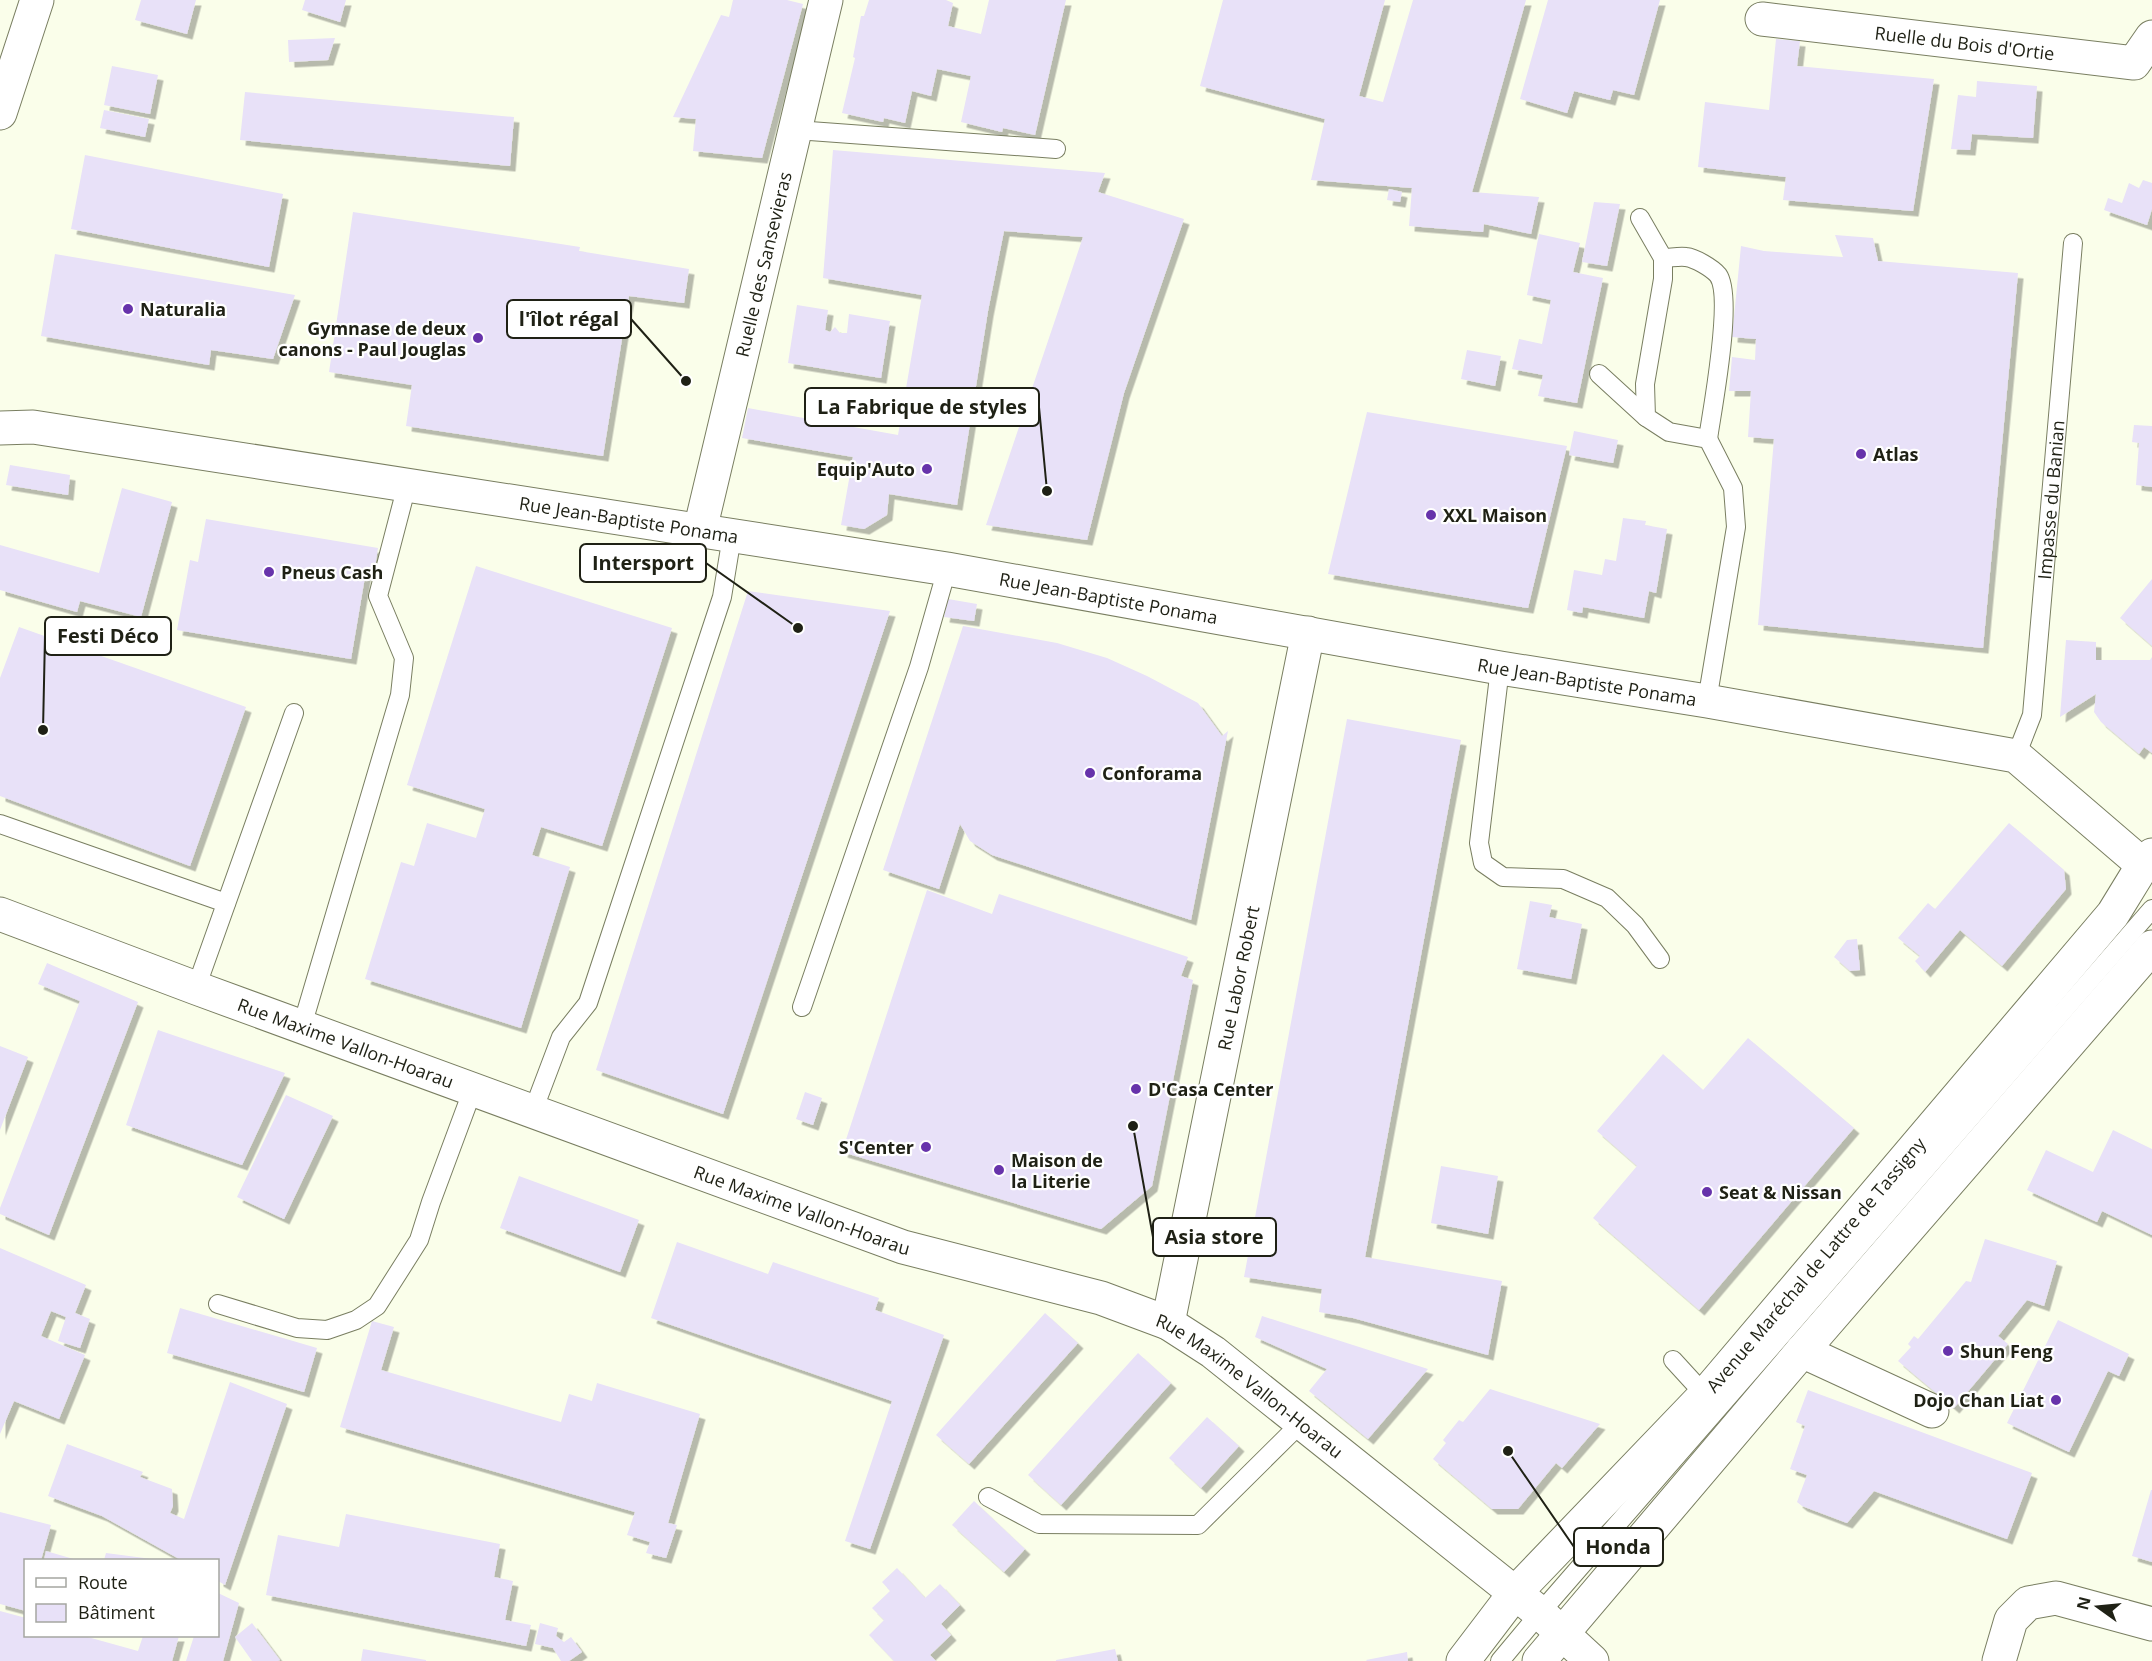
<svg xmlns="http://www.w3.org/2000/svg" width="2152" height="1661" viewBox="0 0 2152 1661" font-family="'Open Sans',sans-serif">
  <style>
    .building { fill: #e8e1f8; filter: url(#shadow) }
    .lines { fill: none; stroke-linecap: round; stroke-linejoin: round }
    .lane-casing { stroke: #797e61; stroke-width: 20 }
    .street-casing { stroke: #797e61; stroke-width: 35 }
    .secondary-casing { stroke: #797e61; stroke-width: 35 }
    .primary-casing { stroke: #797e61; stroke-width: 35 }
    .lane { stroke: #fff; stroke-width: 18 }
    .street { stroke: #fff; stroke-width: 33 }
    .secondary { stroke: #fff; stroke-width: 33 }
    .primary { stroke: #fff; stroke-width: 33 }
    .poi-dot { fill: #6733ab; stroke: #fff; stroke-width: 2 }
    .labels { text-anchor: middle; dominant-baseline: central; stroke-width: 4.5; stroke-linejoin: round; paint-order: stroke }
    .street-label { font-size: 18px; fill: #1f2115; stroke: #fff }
    .poi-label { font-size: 18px; font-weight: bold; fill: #1f2115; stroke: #fff; text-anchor: start }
    .leader { fill: none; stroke: #1f2115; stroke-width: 2 }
    .callout-dot { fill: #1f2115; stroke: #fff; stroke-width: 2 }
    .callout { fill: #fff; stroke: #1f2115; stroke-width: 2 }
    .callout-label { font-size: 20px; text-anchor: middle; font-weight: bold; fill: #1f2115 }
  </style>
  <defs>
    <filter id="shadow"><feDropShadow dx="5.5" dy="5.5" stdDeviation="0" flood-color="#0004"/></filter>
  </defs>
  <rect width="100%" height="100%" fill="#fafeea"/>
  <path class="building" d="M141,0h55l-9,34 -52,-14z
    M305,0h41l-6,22 -38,-12z
    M733,0h54l16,4 -41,154 -69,-7 3,-32 -23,-2 48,-102 8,2z
    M869,0h77l7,3 -5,23 33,8 8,-34h77l-31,135 -32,-7 -1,4 -41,-10 10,-46 -34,-7 -6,27 -19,-5 -7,32 -21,-5 -1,4 -41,-9 13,-55 -2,-1 8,-41h3z
    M1223,0h162l-26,96 24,6 30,-102h113l-54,192 67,5 -8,37 -47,-10 -1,8 -74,-6 3,-38 -101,-8 14,-61 -125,-33z
    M1548,0h112l-26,95 -21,-5 -3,10 -36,-9 -7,22 -47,-14z
    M335,38l-7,22 -39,2 -1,-22z
    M1776,39l24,2 -3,25 137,13 -21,132 -130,-11 3,-23 -88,-10 7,-65 64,8z
    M112,66l46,9 -8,39 -46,-9z
    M1977,81l60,5 -4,52 -61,-4 -2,16 -19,-1 7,-54 18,2z
    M245,92l269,25 -4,49 -270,-26z
    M104,110l45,9 -4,18 -45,-9z
    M833,150l272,23 -7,19 86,27 -60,174 -37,147 -101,-15 97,-288 -79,-6 -16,80 -31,194 -68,-11 -2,21 -23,14 -23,-4 12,-68 -111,-19 6,-30 150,27 24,-140 -99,-17z
    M85,155l198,39 -14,73 -198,-38z
    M2143,180l9,3v26l-5,16 -43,-15 4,-12 14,5 7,-20 10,5z
    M1389,189l13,3 -2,10 -13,-2z
    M1594,202l26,2 -13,62 -25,-4z
    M353,212l227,35 -1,4 110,18 -5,34 -55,-7 -26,160 -197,-30 6,-41 -83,-13z
    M1539,234l41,9 -7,29 30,6 -26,125 -39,-7 5,-21 -31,-6 7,-30 23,5 9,-44 -24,-5z
    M1835,235l38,3 5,23 140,12 -35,375 -225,-23 16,-186 -26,-2 3,-46h-22l3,-34 23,3 1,-21 -24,-2 9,-91 23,5 79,6z
    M55,254l240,41 -22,64 -62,-9 -2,15 -168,-29z
    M797,305l31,5 -3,20 5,2 5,-5 5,6h7l2,-19 41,7 -9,57 -93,-15z
    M1467,350l34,6 -6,30 -34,-7z
    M1367,412l200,34 -39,162 -200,-34z
    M2134,425l18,1v61l-16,-2 3,-42 -7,-1z
    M1574,431l44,9 -5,23 -44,-8z
    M10,465l60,10 -2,20 -62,-10z
    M122,488l50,14 -31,115 -61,-16 -3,11 -77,-22v-45l99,28z
    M1623,518l23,3 -1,4 22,4 -11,64 -7,-2 -5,27 -61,-11 -1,6 -15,-3 7,-40 28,5 3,-16 11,2z
    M206,519l172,29 -4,25 -8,-2 -15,88 -174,-29 13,-70 8,2z
    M476,566l196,62 -70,218 -61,-19 -9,28 38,12 -49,161 -156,-49 36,-117 13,4 13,-43 49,15 9,-29 -78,-24z
    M2152,579v67l-32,-28z
    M748,591l142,20 -167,503 -127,-44z
    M948,599l29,5 -3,17 -30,-4z
    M963,626l94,17 50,15 40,18 51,27 24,33 6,-5 -37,189 -199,-65 -22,-14 -10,-17 -21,65 -56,-19z
    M19,627l227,80 -56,159 -190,-70v-118z
    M2066,640l30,2v18h54l2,-3v96l-8,-6 -5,7 -38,-32 -7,-10 2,-18 -36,23z
    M1347,719l114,21 -96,517 137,24 -14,74 -135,-37 -34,-6 3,-23 -78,-12z
    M2009,823l55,47 2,19 -64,77 -42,-36 -35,42 -10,-11 5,-5 -22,-18 30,-35 7,6z
    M927,890l65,24 7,-20 189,63 -7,19 12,4 -41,206 -51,43 -259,-77z
    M1530,901l22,4 -3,12 33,7 -11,55 -54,-10z
    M1857,939l3,31 -10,1 -16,-14 13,-17z
    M47,963l91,39 -89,233 -49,-21v-6l80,-207 -42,-17z
    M158,1030l127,43 -43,92 -116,-40z
    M1748,1038l106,90 -155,182 -106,-92 44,-52 -40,-35 66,-77 40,36z
    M0,1046l28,11 -28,73z
    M805,1092l17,6 -9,27 -17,-6z
    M286,1095l47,21 -49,103 -47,-22z
    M2113,1130l39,19v86l-50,-24 -5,11 -70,-32 19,-40 47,22z
    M1441,1166l57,10 -10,58 -57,-11z
    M519,1176l120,44 -19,52 -120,-44z
    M1985,1239l72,22 -13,45 -17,-6 -29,36 10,8 -54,64 -56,-47 13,-14 -3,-3 6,-8 4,3 48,-58 5,1z
    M677,1242l91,32 5,-12 106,36 -4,12 69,25 -74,214 -25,-8 47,-140 -241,-83z
    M0,1248l86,37 -11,28 15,6 -10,29 -22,-7 8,-24 -15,-6 -10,25 44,19 -26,64 -45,-18 -14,33z
    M180,1308l137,40 -13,44 -137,-39z
    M1045,1313l33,30 -109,121 -33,-29z
    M1262,1316l166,53 -60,70 -59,-48 18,-22 -72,-32z
    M2058,1320l71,34 -10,22 -11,-5 -39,81 -62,-29z
    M372,1321l22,6 -13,43 180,52 8,-28 23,7 5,-18 103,31 -32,109 9,2 -11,33 -20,-5 4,-11 -23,-7 8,-23 -295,-85z
    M1138,1353l33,30 -110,122 -33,-30z
    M230,1382l57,22 -62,181 -7,-4v-21h-37l-79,-44 -54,-20 19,-52 76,28 -3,5 32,12 1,17 -3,7 14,6z
    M1490,1389l110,35 -38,44 -6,-5 -38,46h-26l-59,-50 13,-16 -3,-3 16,-20 4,2z
    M1808,1390l224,83 -25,66 -133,-48 -27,32 -45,-17 -5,-4 10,-27 -17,-6 15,-43 -9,-4z
    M1207,1417l32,29 -38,42 -32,-30z
    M2151,1490h1v72l-20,-6z
    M974,1501l51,48 -21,23 -52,-47z
    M0,1512l51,13 -10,35h-15v51l-26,-7z
    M346,1514l154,30 -6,33 19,4 -8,39 26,5 -5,21 -260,-51 12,-60 61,12z
    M46,1551l31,9h-33z
    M106,1553l46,6v1h-48z
    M897,1568l28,30 15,-14 20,21 -19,19 10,11 -21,20 6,6h-42l-25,-26 15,-15 -12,-12 18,-17 -8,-9z
    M218,1593l21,10 -16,58h-37l8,-25h24z
    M0,1611l26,7v18h58l54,15 5,-15h36l-7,25h-172z
    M252,1623l28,37 -2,1h-26l-17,-24z
    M540,1623l18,5 -2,8 8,6 7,-5 11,15 -13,9h-8l-8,-13 -18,-4z
    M363,1649l63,11v1h-65z
    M1115,1649l3,12h-62v-1z
    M1407,1652l1,9h-41l-1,-1z"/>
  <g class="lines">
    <defs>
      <g id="lane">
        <path d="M796,130l260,19"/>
        <path d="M1640,218l23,40v21l-18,105 1,33 23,15 39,7 25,49 3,39 -29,174"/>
        <path d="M1663,258c7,0 16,-2 23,-1 9,1 26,11 32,18 16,22 -6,135 -10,164"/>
        <path d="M1599,374l47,43"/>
        <path d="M1500,668l-21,175 4,20 20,14 60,2 44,19 28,27 25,34"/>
        <path id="s1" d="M2016,756l16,-41 41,-472"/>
        <path d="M0,824l226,79"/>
        <path d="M196,988l98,-275"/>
        <path d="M802,1007l117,-340 28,-98"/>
        <path d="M302,1026l98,-331 4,-37 -26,-62 29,-111"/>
        <path d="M533,1111l28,-74 27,-34 134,-406 10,-61"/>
        <path d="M218,1304l79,24 30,2 29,-10 21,-14 42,-66 12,-38 42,-113"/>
        <path d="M1673,1360l32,35"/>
        <path d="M988,1497l51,27 159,1 103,-102"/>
        <path d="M1500,1661l40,-48 612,-704"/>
      </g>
      <g id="street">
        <path id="s2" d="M1762,19l372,44 18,-26"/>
        <path id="s3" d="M0,428l33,-1 914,142 553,99 207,33 309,55 127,109"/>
        <path id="s4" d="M700,530l126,-530"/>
        <path id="s5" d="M0,914l196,74 707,259 198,51 67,25 45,29 327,261 52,48"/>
        <path id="s6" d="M1168,1323l140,-690"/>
        <path d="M1802,1351l130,60"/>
        <path d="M1999,1661l12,-41 17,-17 28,-5 96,26"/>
      </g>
      <g id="secondary">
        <path id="s7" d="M1463,1661l51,-67 191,-199 408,-481 30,-49 9,-10"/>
        <path d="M1539,1661l263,-310 350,-404"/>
      </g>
      <path id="primary" d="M0,113l37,-113"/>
    </defs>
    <use href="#lane" class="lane-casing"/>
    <use href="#street" class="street-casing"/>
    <use href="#secondary" class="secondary-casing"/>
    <use href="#primary" class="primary-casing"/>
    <use href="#lane" class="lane"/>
    <use href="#street" class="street"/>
    <use href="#secondary" class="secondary"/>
    <use href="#primary" class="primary"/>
  </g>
  <g class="poi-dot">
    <circle cx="128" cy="309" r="6"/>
    <circle cx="478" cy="338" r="6"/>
    <circle cx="1861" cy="454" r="6"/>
    <circle cx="927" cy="469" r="6"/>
    <circle cx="1431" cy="515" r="6"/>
    <circle cx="269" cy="572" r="6"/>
    <circle cx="1090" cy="773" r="6"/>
    <circle cx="1136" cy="1089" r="6"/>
    <circle cx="926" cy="1147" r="6"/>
    <circle cx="999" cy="1170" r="6"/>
    <circle cx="1707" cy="1192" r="6"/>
    <circle cx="1948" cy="1351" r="6"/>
    <circle cx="2056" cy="1400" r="6"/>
  </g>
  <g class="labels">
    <g class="street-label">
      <text stroke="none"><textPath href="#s2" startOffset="204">Ruelle du Bois d'Ortie</textPath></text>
      <text stroke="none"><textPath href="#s4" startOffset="273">Ruelle des Sansevieras</textPath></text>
      <text stroke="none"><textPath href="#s1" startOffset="260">Impasse du Banian</textPath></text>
      <text stroke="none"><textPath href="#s3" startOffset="636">Rue Jean-Baptiste Ponama</textPath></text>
      <text stroke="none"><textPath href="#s3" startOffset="1122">Rue Jean-Baptiste Ponama</textPath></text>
      <text stroke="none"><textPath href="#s3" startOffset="1608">Rue Jean-Baptiste Ponama</textPath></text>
      <text stroke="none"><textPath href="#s6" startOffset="352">Rue Labor Robert</textPath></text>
      <text stroke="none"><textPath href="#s5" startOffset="369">Rue Maxime Vallon-Hoarau</textPath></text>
      <text stroke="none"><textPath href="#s5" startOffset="855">Rue Maxime Vallon-Hoarau</textPath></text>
      <text stroke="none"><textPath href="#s7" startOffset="531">Avenue Maréchal de Lattre de Tassigny</textPath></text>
      <text stroke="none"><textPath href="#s5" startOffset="1341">Rue Maxime Vallon-Hoarau</textPath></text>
    </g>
    <g class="poi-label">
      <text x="140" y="309">Naturalia</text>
      <text x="466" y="328" text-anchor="end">Gymnase de deux<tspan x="466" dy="21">canons - Paul Jouglas</tspan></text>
      <text x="1873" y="454">Atlas</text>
      <text x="915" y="469" text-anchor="end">Equip'Auto</text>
      <text x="1443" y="515">XXL Maison</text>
      <text x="281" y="572">Pneus Cash</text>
      <text x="1102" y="773">Conforama</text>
      <text x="1148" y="1089">D'Casa Center</text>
      <text x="914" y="1147" text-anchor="end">S'Center</text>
      <text x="1011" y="1160">Maison de<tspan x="1011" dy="21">la Literie</tspan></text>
      <text x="1719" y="1192">Seat &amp; Nissan</text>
      <text x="1960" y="1351">Shun Feng</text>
      <text x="2044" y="1400" text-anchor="end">Dojo Chan Liat</text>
    </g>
  </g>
  <path class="leader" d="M686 381L631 319M1047 491L1039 407M798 628L706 563M43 730L45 636M1133 1126L1153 1237M1508 1451L1574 1547"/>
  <g class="callout-dot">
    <circle cx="686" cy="381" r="6"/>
    <circle cx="1047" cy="491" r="6"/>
    <circle cx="798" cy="628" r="6"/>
    <circle cx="43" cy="730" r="6"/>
    <circle cx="1133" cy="1126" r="6"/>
    <circle cx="1508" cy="1451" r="6"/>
  </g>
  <g class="callout">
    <rect x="507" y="300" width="124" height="38" rx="6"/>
    <rect x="805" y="388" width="234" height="38" rx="6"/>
    <rect x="580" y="544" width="126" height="38" rx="6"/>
    <rect x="45" y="617" width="126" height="38" rx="6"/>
    <rect x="1153" y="1218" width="123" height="38" rx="6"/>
    <rect x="1574" y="1528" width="89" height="38" rx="6"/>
  </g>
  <g class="callout-label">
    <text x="569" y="326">l'îlot régal</text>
    <text x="922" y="414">La Fabrique de styles</text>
    <text x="643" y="570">Intersport</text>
    <text x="108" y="643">Festi Déco</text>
    <text x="1214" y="1244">Asia store</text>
    <text x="1618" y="1554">Honda</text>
  </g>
  <rect x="24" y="1559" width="195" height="78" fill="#ffffff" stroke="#a5a6a1" stroke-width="1.5"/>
  <rect x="36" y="1578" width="30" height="9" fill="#ffffff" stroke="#a5a6a1" stroke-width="1.5"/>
  <text x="78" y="1589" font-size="18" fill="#1f2115">Route</text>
  <rect x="36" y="1604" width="30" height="18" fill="#e8e1f8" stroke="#a5a6a1" stroke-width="1.5"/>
  <text x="78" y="1619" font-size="18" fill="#1f2115">Bâtiment</text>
  <g transform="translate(2098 1607) rotate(285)" stroke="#ffffff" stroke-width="4.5" paint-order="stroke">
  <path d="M0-4.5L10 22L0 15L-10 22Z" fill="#1f2115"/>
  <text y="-9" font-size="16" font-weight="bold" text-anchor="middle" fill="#1f2115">N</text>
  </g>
</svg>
